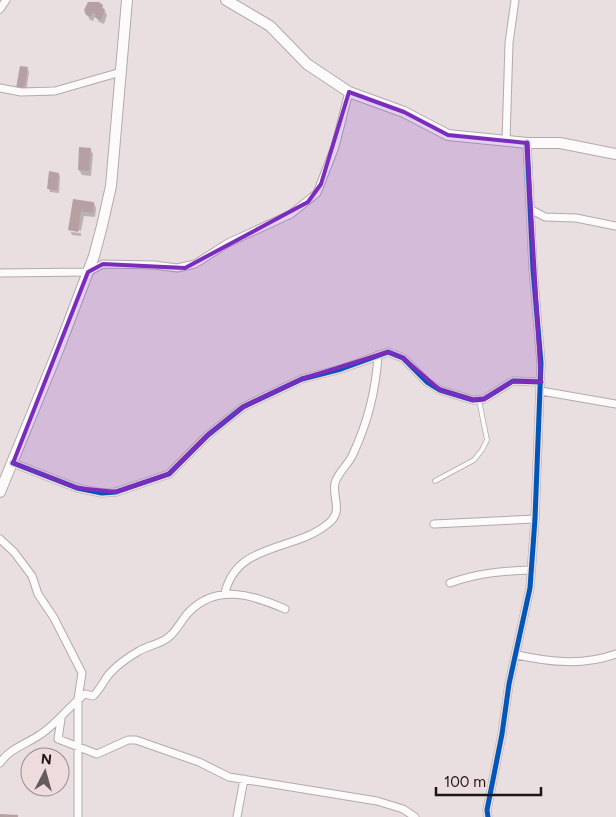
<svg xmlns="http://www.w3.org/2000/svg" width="616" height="817" viewBox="0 0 616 817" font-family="Figtree,sans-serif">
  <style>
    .shadow { fill: #0003 }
    .building { fill: #b7a0a4 }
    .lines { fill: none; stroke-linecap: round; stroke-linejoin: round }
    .lane-casing { stroke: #b2aaab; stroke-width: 5.5 }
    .street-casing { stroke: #b2aaab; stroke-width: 9 }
    .secondary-casing { stroke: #b2aaab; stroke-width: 12 }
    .lane { stroke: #fcfafa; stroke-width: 4 }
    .street { stroke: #fcfafa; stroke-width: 7 }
    .secondary { stroke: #fcfafa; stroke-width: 10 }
    .cycleway-casing { stroke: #eedbdd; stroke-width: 8 }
    .cycleway { stroke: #0057b8; stroke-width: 5 }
    .marked { fill: #7b2cbf; fill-opacity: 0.2; stroke: #7b2cbf; stroke-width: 4; stroke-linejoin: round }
  </style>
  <rect width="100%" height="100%" fill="#eadfe0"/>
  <path class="shadow" d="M102,6l5,9 -3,9 -5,-2 -4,-6 -2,5 -3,-1 -3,-6z
    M28,69l1,3 -3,20 -7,-2z
    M90,149l3,5 -2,22 -9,-1 -3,-5z
    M59,174l1,3 -1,16 -9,-1 -1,-4z
    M74,200l20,3 2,5 -1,9 -11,-1 -3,15 -10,-2v3l10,1v3l-9,-1 -2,-5z"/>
  <path class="building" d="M88,2h11l4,3 -1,3 3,1 -4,11 -7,-3 2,-3 -4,-1 -1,4 -5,-2 -2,-5z
    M20,66l8,1 -4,22 -8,-1z
    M79,147l12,1 -2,23 -11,-1z
    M49,171l10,2 -2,17 -10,-1z
    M73,199l21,3 -1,11 -12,-2 -3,21 -10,-2z
    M0,814l18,1v2h-18z"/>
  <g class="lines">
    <defs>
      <path id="lane" d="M435,481l39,-21 8,-10 5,-10 -8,-40"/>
      <path id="street" d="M0,9l6,-9
        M0,88l21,4 34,-1 66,-19
        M506,141l3,-98 6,-43
        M530,209l15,8 31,1 40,8
        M0,273l88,-1 15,-8 51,1 23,3 18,-4 33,-21 63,-29 26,-21 18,-46 14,-55
        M541,391l75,13
        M13,463l64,25 25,5 14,-1 53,-18 39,-39 35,-28 59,-28 39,-10 47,-17 15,6 24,24 13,8 33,10 11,-1 29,-18 28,1
        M434,524l101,-5
        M0,539l14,13 18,24 6,18 16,24 28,55 -4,26v118
        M450,583c27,-10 53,-12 81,-13
        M225,593c12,-52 72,-41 105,-71 13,-12 2,-25 5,-39 3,-11 14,-19 18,-29 15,-32 23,-64 25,-99
        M517,655c33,7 66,11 99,-1
        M61,719l-3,20 39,15 31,-14h8l63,22 30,15 148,24 26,8 12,8
        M0,763c10,-15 27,-19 41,-29 17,-11 28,-28 44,-40l8,2c8,-7 11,-17 18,-24 8,-8 19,-16 28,-21 10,-6 23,-7 31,-15 8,-7 12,-17 19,-24 28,-29 64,-17 96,-3
        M237,817l7,-38
        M488,817l-1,-7 15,-76 7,-50 21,-96 5,-69 6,-156 -8,-94 -6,-126"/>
      <path id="secondary" d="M226,0l44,26 37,38 42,28 55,20 44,23 79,8h33l56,11
        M0,492l59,-144 35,-92 8,-30 9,-40 16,-186"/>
    </defs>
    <use href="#lane" class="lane-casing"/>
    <use href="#street" class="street-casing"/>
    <use href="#secondary" class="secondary-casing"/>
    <use href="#lane" class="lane"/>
    <use href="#street" class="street"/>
    <use href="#secondary" class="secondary"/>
    <defs>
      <path id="cycleway" d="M13,463l64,25 25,5 14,-1 53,-18 39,-39 35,-28 59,-28 39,-10 47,-17 15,6 24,24 13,8 33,10 11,-1 29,-18 28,1
        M488,817l-1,-7 15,-76 7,-50 21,-96 5,-69 6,-156 -8,-94 -6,-126"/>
    </defs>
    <use href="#cycleway" class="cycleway-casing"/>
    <use href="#cycleway" class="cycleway"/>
  </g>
  <path class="marked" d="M349,92l55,20 44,23 79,8 14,239 -28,-1 -29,18 -11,1 -33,-10 -37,-32 -15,-6 -86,27 -59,28 -35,28 -39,39 -53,18 -39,-4 -64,-25 75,-191 15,-8 82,4 123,-66 13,-18z"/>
  <g transform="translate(45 772) rotate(6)"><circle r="24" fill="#eedbdd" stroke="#9a8c8e"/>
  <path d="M0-4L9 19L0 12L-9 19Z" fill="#645c5d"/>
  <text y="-8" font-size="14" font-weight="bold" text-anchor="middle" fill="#1c1617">N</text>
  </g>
  <path d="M436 787v8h105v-8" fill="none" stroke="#1c1617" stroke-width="2.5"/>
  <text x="444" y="787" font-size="15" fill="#1c1617" stroke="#eedbdd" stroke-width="4" paint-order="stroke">100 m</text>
</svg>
